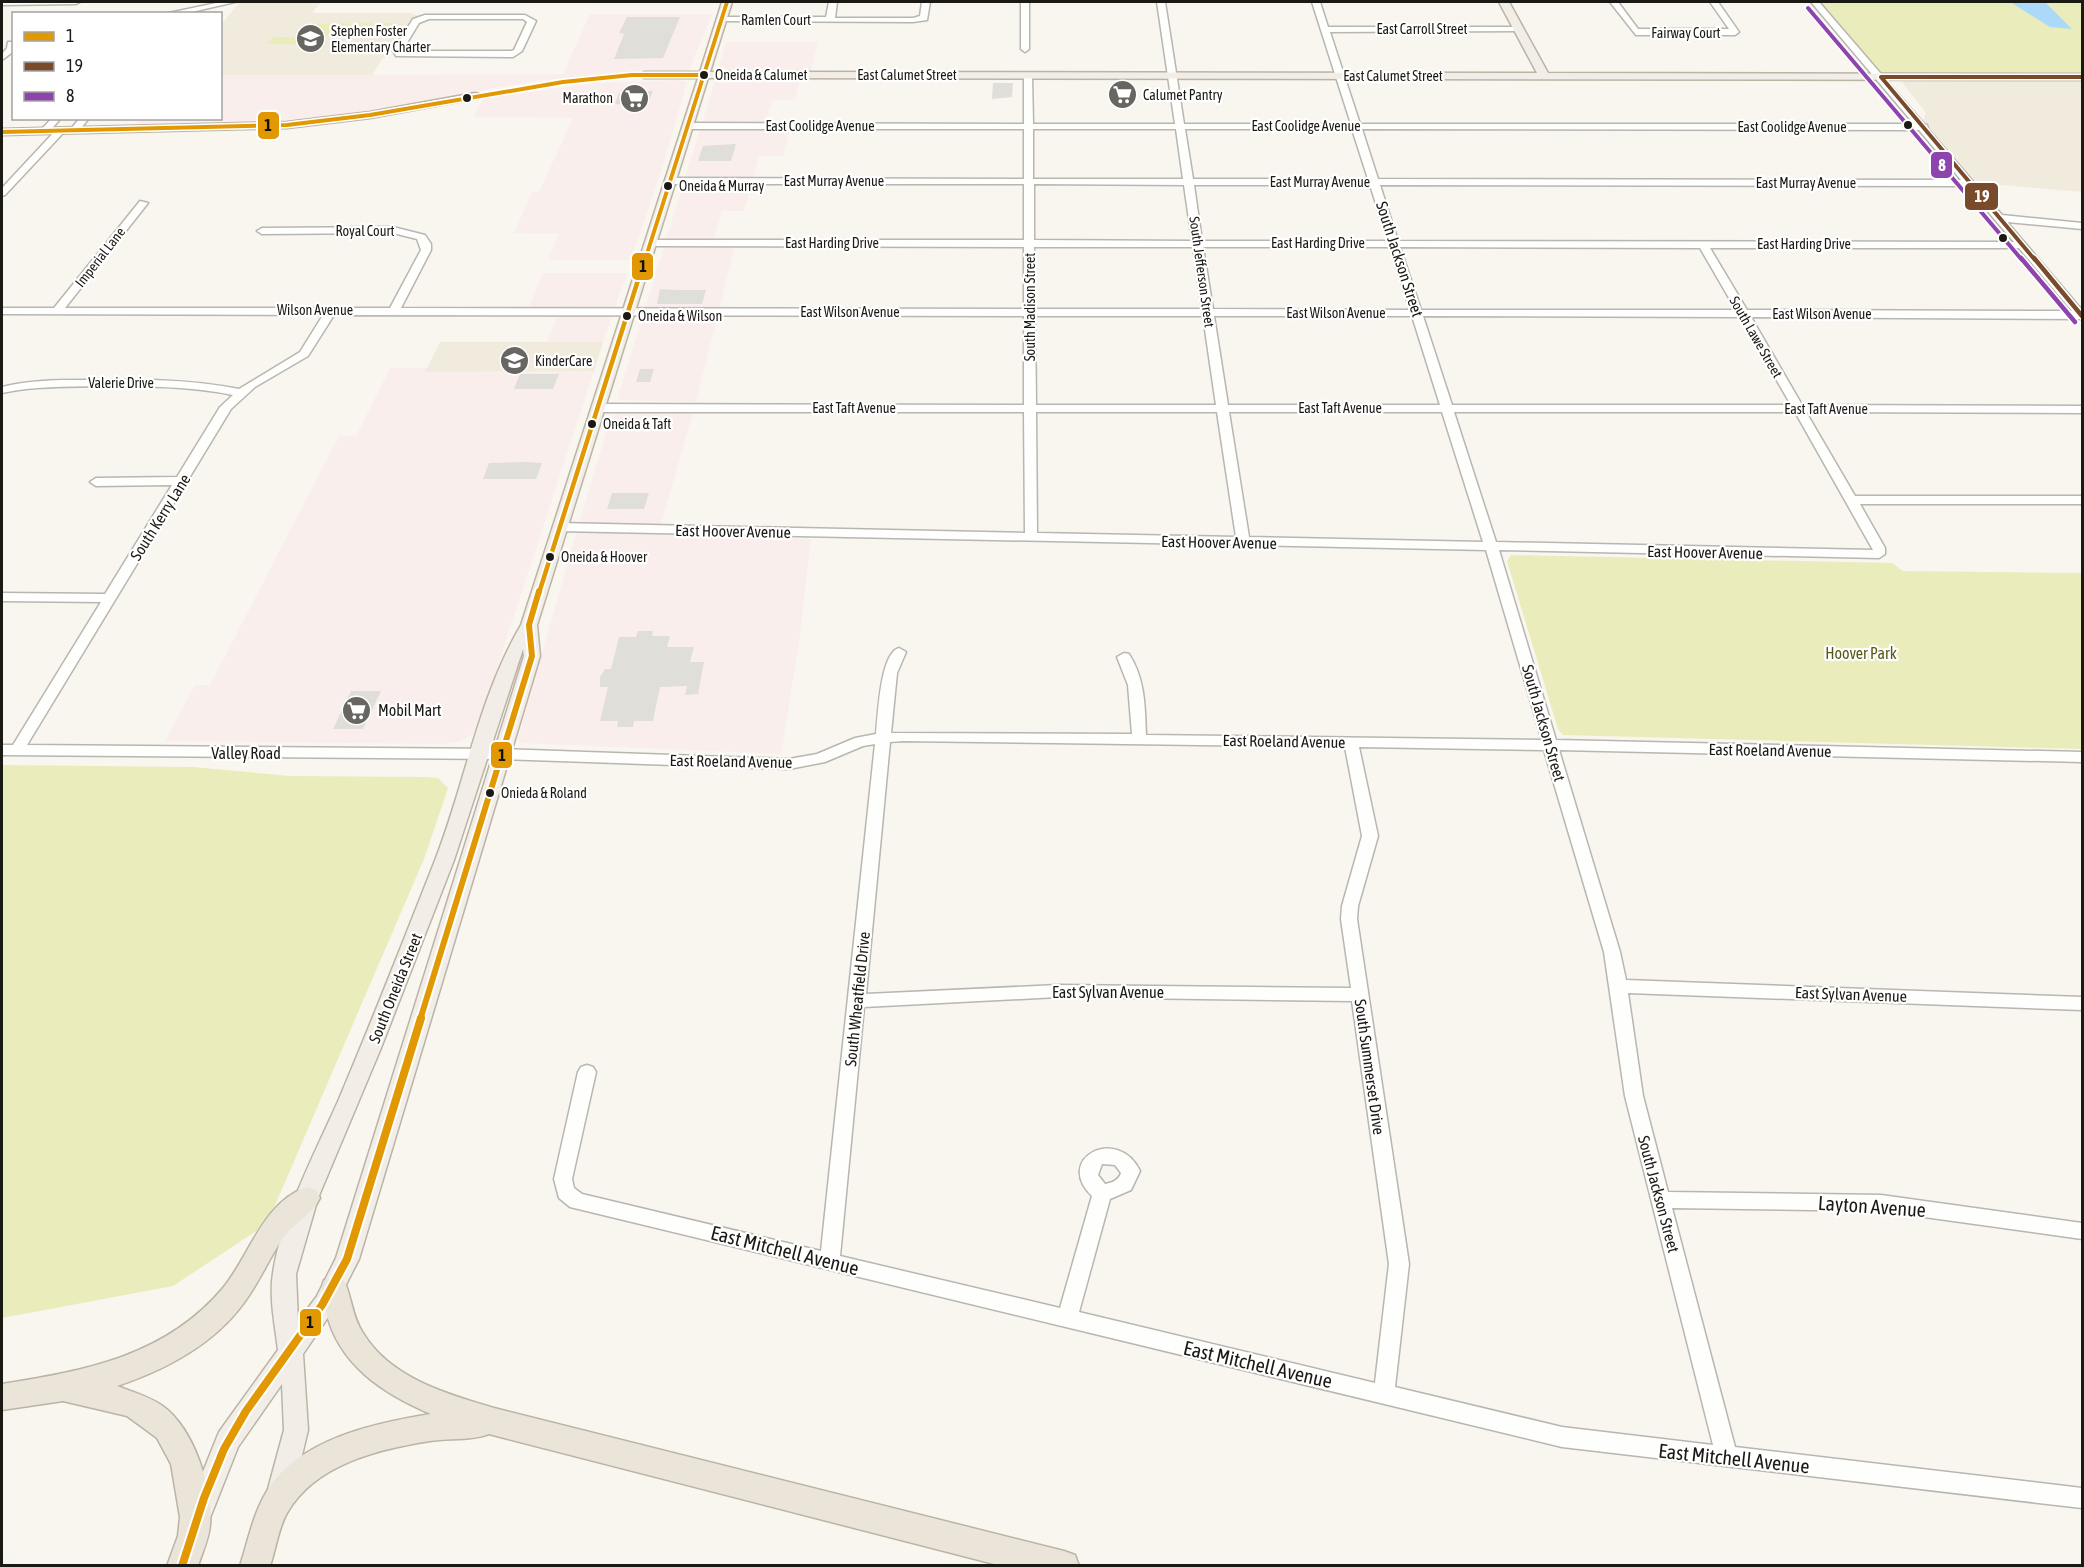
<svg xmlns="http://www.w3.org/2000/svg" width="2084" height="1567" viewBox="0 0 2084 1567" font-family="'Asap Condensed',sans-serif">
  <style>
    .commercial { fill: #faeeed }
    .built { fill: #f1ebdd }
    .green { fill: #eaecbc }
    .water { fill: #acd9f9 }
    .building { fill: #dfded8 }
    .lines { fill: none; stroke-linecap: round; stroke-linejoin: round }
    .minor-casing { stroke: #b8b6b0; stroke-width: 3 }
    .major-casing { stroke: #bbb4a5; stroke-width: 3 }
    .highway-casing { stroke: #bbb4a5; stroke-width: 3 }
    .minor { fill: #fefefd; fill-rule: evenodd }
    .major { fill: #f2eee7; fill-rule: evenodd }
    .highway { fill: #eae4d9; fill-rule: evenodd }
    .bus-1-far3-casing { stroke: #fff; stroke-width: 7 }
    .bus-1-far2-casing { stroke: #fff; stroke-width: 8 }
    .bus-1-far1-casing { stroke: #fff; stroke-width: 10 }
    .bus-1-casing { stroke: #fff; stroke-width: 12 }
    .bus-2-far1-casing { stroke: #fff; stroke-width: 7 }
    .bus-2-casing { stroke: #fff; stroke-width: 8 }
    .bus-3-far1-casing { stroke: #fff; stroke-width: 7 }
    .bus-3-casing { stroke: #fff; stroke-width: 8 }
    .bus-1-far3 { stroke: #e19802; stroke-width: 4 }
    .bus-1-far2 { stroke: #e19802; stroke-width: 4.5 }
    .bus-1-far1 { stroke: #e19802; stroke-width: 6 }
    .bus-1 { stroke: #e19802; stroke-width: 8 }
    .bus-2-far1 { stroke: #7a4b2a; stroke-width: 4 }
    .bus-2 { stroke: #7a4b2a; stroke-width: 4.5 }
    .bus-3-far1 { stroke: #8e44ad; stroke-width: 4 }
    .bus-3 { stroke: #8e44ad; stroke-width: 4.5 }
    .bus-dot { fill: #1b1914; stroke: #fff; stroke-width: 2 }
    .labels { text-anchor: middle; dominant-baseline: central; stroke-width: 4.5; stroke-linejoin: round; paint-order: stroke }
    .far-street-label { font-size: 14px; fill: #1b1914; stroke: #fff }
    .far-poi-label { font-size: 14px; fill: #1b1914; stroke: #fff; text-anchor: start }
    .bus-label { font-size: 14px; fill: #1b1914; stroke: #fff; text-anchor: start }
    .street-label { font-size: 16px; fill: #1b1914; stroke: #fff }
    .park-label { font-size: 16px; fill: #575a14; stroke: #fff }
    .poi-label { font-size: 16px; fill: #1b1914; stroke: #fff; text-anchor: start }
    .near-street-label { font-size: 20px; fill: #1b1914; stroke: #fff }
    .line-badge { stroke: #fff; stroke-width: 2 }
    .badge-label { font-size: 16px; text-anchor: middle; font-weight: bold; fill: #fff }
    .pale-badge-label { font-size: 16px; text-anchor: middle; font-weight: bold; fill: #111 }
  </style>
  <rect width="100%" height="100%" fill="#f8f6ef"/>
  <path class="commercial" d="M590,14h122l-23,56 -74,3 -82,8 -145,27 -86,11 -166,5 5,-5 79,-1 1,-43 342,-1z
    M726,42h92l-7,29h-78l-15,-2z
    M724,79h76l-5,21h-23l-7,23 -59,-1 -2,-4 10,-35z
    M679,80l8,2 -24,83 -32,95h-83l11,-26 -45,-1 18,-41h7l34,-74 -100,-1 11,-19 114,-15z
    M790,128l-7,28h-24l-15,55h-22l-10,35h23l-39,156 -76,-2 -2,-3 6,-20 75,-245 6,-3z
    M543,273h84l-24,69h-56l11,-28 -32,-1z
    M390,368h38l-2,4 168,-1 -118,361 -15,9 -17,3 -279,-3 30,-56h15l129,-249h17z
    M636,412h57l-35,123 153,4 -12,104 -18,111 -261,-11 -2,-4 54,-192 37,-124 6,-8z"/>
  <path class="built" d="M243,2h78l-9,11h98l10,3 -6,3 -24,35v3l-7,1 -11,17h-151v-50l16,-20 -1,-2z
    M1901,81l181,1v110l-104,-9 -55,-62 3,-8z
    M440,342h163l-9,29 -169,1z"/>
  <path class="green" d="M1815,2h267v75h-201z
    M393,23l4,2 -2,4 -65,3 -10,13 2,3 -7,3 -7,-2 6,-4 -47,-1 6,-7h24l11,-13z
    M1511,555l381,8 11,8 179,2v176l-519,-14 -5,-6 -51,-168z
    M2,765l191,2 97,9 135,1 13,1 10,10 -24,71 -157,365 -94,62 -171,32z"/>
  <path class="water" d="M2010,2h35l27,27 -22,-2z"/>
  <path class="building" d="M627,17h53l-17,41 -49,1 10,-25 -5,-1z
    M993,83h20l-1,14 -20,2z
    M634,91h19l-6,15 -32,-2 4,-11z
    M736,144l-5,17h-33l5,-15z
    M660,289l19,1h27l-4,14h-45z
    M640,369h14l-4,13h-14z
    M520,374h39l-6,15h-39z
    M524,462l18,1 -6,16h-53l6,-16z
    M612,493h37l-5,16h-37z
    M638,631h15l-1,5h18l-3,11h27l-4,15h14l-6,32 -13,1 2,-9 -27,1 -7,34h-19l-1,6h-16l1,-6h-18l8,-34h-8v-10l5,-8h6l8,-32h17z
    M351,691h30l-18,38h-30z"/>
  <g class="lines">
    <defs>
      <path id="minor" d="M2,2h78l-4,2 -74,1z
        M221,2h14l-52,12h-19z
        M829,2h8l-2,16h78l7,-2 2,-14h8l-3,18 -14,2 -191,-1 -4,-2 4,-2h104z
        M1021,2h8v47l-4,3 -4,-3z
        M1157,2h8l19,122h167l-39,-122h8l8,25h190l4,2 -4,2 -188,1 30,92h554l-103,-122h8l105,122 3,1 1,4 74,86 80,8v6l-75,-7 75,88v9l-331,-2 51,88 280,1v7l-276,-1 49,84h227v8h-222l25,44v6l-6,4 -380,-8 57,190 526,12v10l-523,-12 61,202 6,28 456,17v13l-454,-17 15,103 25,96 213,3 201,28v16l-201,-28 -209,-3 63,239 347,41v20l-520,-61 -992,-240 -11,-9 -5,-19 24,-107 3,-5 6,-2 6,2 3,5 -24,107 2,9 8,6 239,57 54,-507 -12,2 -38,16 -36,7 -287,-10 -500,-4v-10h11l88,-143 -99,-1v-8l103,1 67,-109 -76,1 -6,-4 6,-4 81,-1 43,-70 13,-12c-44,-9 -89,-9 -134,-9 -33,1 -65,0 -97,7v-6c27,-7 54,-7 82,-7 52,-1 104,-1 155,9l61,-37 23,-37 -321,-1v-6h52l86,-107 8,2 -83,105h325l31,-58 -4,-11 -24,-6 -131,1 -5,-3 5,-3 131,-1 32,8 6,9v6l-30,58 623,1v-62l-374,-1 -5,-3 5,-3h374v-56h-354l-5,-3 5,-3 354,1v-50h-336l-5,-3 5,-3 336,1v-48l4,-3 4,3 1,48h142zM1033,129h143l7,50h-150zM1185,129h167l16,50h-175zM1362,129l557,1 42,50 -583,-1zM1034,184l150,1 8,56 -158,-1zM1194,185h176l18,56h-186zM1380,185l586,1 48,56 -616,-1zM1034,247h159l9,62h-167zM1203,247h187l20,63 -197,-1zM1400,247l300,1 36,62h-315zM1710,248h309l53,63 -325,-1zM334,315l690,1v89l-426,-1 -6,4 6,4h426l1,121 -466,-10 -6,4 6,4 927,19 56,190 -396,-5c-1,-29 -1,-56 -17,-81l-5,-1 -7,4 11,28 4,49 -241,-1 6,-60 9,-21 -7,-4c-19,5 -21,68 -23,86l-21,4 -38,16 -28,5 -287,-10 -475,-4 204,-336 24,-22 53,-31zM1035,316h168l13,89h-180zM1214,316h198l28,89h-212zM1423,316l317,1 51,88h-339zM1036,412h181l19,125 -199,-4zM1229,412h213l41,130 -234,-5zM1454,412h341l78,138 -377,-8zM903,741l442,6 17,89 -20,70 -1,13 10,69 -293,-3 -192,9 24,-252zM1359,747l185,3 60,202 21,144 88,349 -151,-18 -167,-40 14,-123 -52,-345 1,-13 20,-70zM1058,997l294,4 37,263 -14,119 -296,-71 31,-113 21,-9 9,-19c-22,-46 -87,-13 -48,25l-32,112 -220,-52 24,-249zM1102,1164l13,1 6,8c-2,7 -9,10 -16,11l-7,-9z
        M1610,2h8l20,27h91l-19,-27h8l21,30 -4,3h-99z
        M425,15h100l11,6 -14,30 -9,6 -117,-1 -3,-5 20,-32zM429,19h94l4,3 -13,28 -3,1h-109l17,-28z
        M8,42h6v9l-12,9v-6l5,-6z
        M52,118h9l-13,15h-6l-2,-2z
        M80,118h9l-11,14h-6l-2,-2z
        M57,129l8,2 -60,64 -3,1v-8z"/>
      <path id="major" d="M722,2h10l-22,70 827,1 -38,-71h10l39,71 534,1v6l-1374,-2 -171,547 3,31 -181,603 -26,51 -30,44 5,76 -14,59 -4,9 -9,3 -9,-3 -4,-9 16,-59 -2,-46 -44,63 -30,76 -9,4 -9,-4 -4,-9 33,-82 59,-82c-3,-25 -9,-52 -5,-77 8,-56 43,-122 66,-174 33,-78 64,-157 95,-236 31,-78 44,-165 87,-238l177,-547h-54l-5,-3 5,-3h56zM523,649l1,7 -188,602 -19,38 -19,26 -2,-48 22,-76 63,-150 73,-188z
        M475,93l4,1v4l-109,20 -83,10 -285,7v-6l285,-7 83,-10z"/>
      <path id="highway" d="M307,1187l9,3 4,8c-8,17 -26,25 -37,40 -13,19 -22,40 -35,59 -30,45 -80,72 -131,89 16,6 34,11 47,21 30,23 49,81 46,118 -1,14 -8,28 -12,41h-31l11,-30 2,-19 -9,-53 -14,-26 -30,-22 -64,-15 -61,9v-26c83,-13 164,-28 221,-96 27,-33 40,-86 84,-101z
        M334,1277l10,3c8,18 8,37 19,53 27,45 84,61 131,75l570,143 11,4 4,11h-77l-513,-132c-18,7 -41,4 -59,7 -51,8 -115,23 -143,72 -9,16 -11,36 -17,53h-30c8,-25 13,-52 27,-75 32,-52 108,-68 164,-77 -47,-20 -93,-49 -105,-103 -3,-11 -7,-19 -2,-31z"/>
    </defs>
    <use href="#minor" class="minor-casing"/>
    <use href="#major" class="major-casing"/>
    <use href="#highway" class="highway-casing"/>
    <use href="#minor" class="minor"/>
    <use href="#major" class="major"/>
    <use href="#highway" class="highway"/>
    <defs>
      <path id="bus-1-far3" d="M2,132l285,-7 83,-10 193,-33 69,-7h72
        M645,260l82,-258"/>
      <path id="bus-1-far2" d="M539,593l106,-335"/>
      <path id="bus-1-far1" d="M420,1020l112,-364 -3,-31 10,-34"/>
      <path id="bus-1" d="M182,1566l22,-68 20,-49 22,-38 76,-106 25,-46 74,-241"/>
      <path id="bus-2-far1" d="M1881,77l154,183
        M1881,77h201"/>
      <path id="bus-2" d="M2034,258l48,58"/>
      <path id="bus-3-far1" d="M1808,8l214,252"/>
      <path id="bus-3" d="M2021,258l54,64"/>
    </defs>
    <use href="#bus-1-far3" class="bus-1-far3-casing"/>
    <use href="#bus-1-far2" class="bus-1-far2-casing"/>
    <use href="#bus-1-far1" class="bus-1-far1-casing"/>
    <use href="#bus-1" class="bus-1-casing"/>
    <use href="#bus-2-far1" class="bus-2-far1-casing"/>
    <use href="#bus-2" class="bus-2-casing"/>
    <use href="#bus-3-far1" class="bus-3-far1-casing"/>
    <use href="#bus-3" class="bus-3-casing"/>
    <use href="#bus-1-far3" class="bus-1-far3"/>
    <use href="#bus-1-far2" class="bus-1-far2"/>
    <use href="#bus-1-far1" class="bus-1-far1"/>
    <use href="#bus-1" class="bus-1"/>
    <use href="#bus-2-far1" class="bus-2-far1"/>
    <use href="#bus-2" class="bus-2"/>
    <use href="#bus-3-far1" class="bus-3-far1"/>
    <use href="#bus-3" class="bus-3"/>
  </g>
  <defs>
    <symbol id="school-disc" viewBox="-11 -11 22 22"><circle r="9.5" fill="#686661" stroke="#fff"/><path d="M0-5L7-2L0 1L-7-2ZM-4 1L0 2.5L4 1V4Q0 6-4 4Z" fill="#fff"/></symbol>
    <symbol id="supermarket-disc" viewBox="-11 -11 22 22"><circle r="9.5" fill="#686661" stroke="#fff"/><path d="M-6-5.5h2.5l.6 2H6L4.5 2H-2.5L-4.4-4H-6ZM-1.5 3.2a1.3 1.3 0 1 0 .1 0ZM3 3.2a1.3 1.3 0 1 0 .1 0Z" fill="#fff"/></symbol>
  </defs>
  <g fill-rule="evenodd">
    <use href="#school-disc" x="294" y="22" width="33" height="33"/>
    <use href="#supermarket-disc" x="1106" y="78" width="33" height="33"/>
    <use href="#supermarket-disc" x="618" y="82" width="33" height="33"/>
    <use href="#school-disc" x="498" y="344" width="33" height="33"/>
    <use href="#supermarket-disc" x="340" y="694" width="33" height="33"/>
  </g>
  <g class="bus-dot">
    <circle cx="704" cy="75" r="5"/>
    <circle cx="467" cy="98" r="5"/>
    <circle cx="1908" cy="125" r="5"/>
    <circle cx="668" cy="186" r="5"/>
    <circle cx="2003" cy="238" r="5"/>
    <circle cx="627" cy="316" r="5"/>
    <circle cx="592" cy="424" r="5"/>
    <circle cx="550" cy="557" r="5"/>
    <circle cx="490" cy="793" r="5"/>
  </g>
  <g class="labels">
    <g class="far-street-label">
      <text x="776" y="20">Ramlen Court</text>
      <text x="1422" y="29">East Carroll Street</text>
      <text x="1686" y="33">Fairway Court</text>
      <text x="907" y="75">East Calumet Street</text>
      <text x="1393" y="76">East Calumet Street</text>
      <text x="820" y="126">East Coolidge Avenue</text>
      <text x="1306" y="126">East Coolidge Avenue</text>
      <text x="1792" y="127">East Coolidge Avenue</text>
      <text x="834" y="181">East Murray Avenue</text>
      <text x="1320" y="182">East Murray Avenue</text>
      <text x="1806" y="183">East Murray Avenue</text>
      <text x="365" y="231">Royal Court</text>
      <text x="832" y="243">East Harding Drive</text>
      <text x="1318" y="243">East Harding Drive</text>
      <text x="1804" y="244">East Harding Drive</text>
      <text transform="translate(100 257) rotate(-52)">Imperial Lane</text>
      <text transform="translate(1202 272) rotate(82)">South Jefferson Street</text>
      <text transform="translate(1030 307) rotate(-90)">South Madison Street</text>
      <text x="315" y="310">Wilson Avenue</text>
      <text x="850" y="312">East Wilson Avenue</text>
      <text x="1336" y="313">East Wilson Avenue</text>
      <text x="1822" y="314">East Wilson Avenue</text>
      <text transform="translate(1756 337) rotate(60)">South Lawe Street</text>
      <text x="121" y="383">Valerie Drive</text>
      <text x="854" y="408">East Taft Avenue</text>
      <text x="1340" y="408">East Taft Avenue</text>
      <text x="1826" y="409">East Taft Avenue</text>
    </g>
    <g class="far-poi-label">
      <text x="331" y="31">Stephen Foster<tspan x="331" dy="16">Elementary Charter</tspan></text>
      <text x="1143" y="95">Calumet Pantry</text>
      <text x="613" y="98" text-anchor="end">Marathon</text>
      <text x="535" y="361">KinderCare</text>
    </g>
    <g class="bus-label">
      <text x="715" y="75">Oneida &amp; Calumet</text>
      <text x="679" y="186">Oneida &amp; Murray</text>
      <text x="638" y="316">Oneida &amp; Wilson</text>
      <text x="603" y="424">Oneida &amp; Taft</text>
      <text x="561" y="557">Oneida &amp; Hoover</text>
      <text x="501" y="793">Onieda &amp; Roland</text>
    </g>
    <g class="street-label">
      <text transform="translate(1400 259) rotate(72)">South Jackson Street</text>
      <text transform="translate(160 517) rotate(-58)">South Kerry Lane</text>
      <text transform="translate(733 531) rotate(1)">East Hoover Avenue</text>
      <text transform="translate(1219 542) rotate(1)">East Hoover Avenue</text>
      <text transform="translate(1705 552) rotate(1)">East Hoover Avenue</text>
      <text transform="translate(1544 723) rotate(74)">South Jackson Street</text>
      <text transform="translate(1284 741) rotate(1)">East Roeland Avenue</text>
      <text transform="translate(1770 750) rotate(1)">East Roeland Avenue</text>
      <text x="246" y="753">Valley Road</text>
      <text transform="translate(731 761) rotate(1)">East Roeland Avenue</text>
      <text transform="translate(395 988) rotate(-68)">South Oneida Street</text>
      <text x="1108" y="992">East Sylvan Avenue</text>
      <text transform="translate(1851 994) rotate(2)">East Sylvan Avenue</text>
      <text transform="translate(857 999) rotate(-84)">South Wheatfield Drive</text>
      <text transform="translate(1370 1067) rotate(82)">South Summerset Drive</text>
      <text transform="translate(1659 1194) rotate(75)">South Jackson Street</text>
    </g>
    <g class="park-label">
      <text x="1861" y="653">Hoover Park</text>
    </g>
    <g class="poi-label">
      <text x="378" y="710">Mobil Mart</text>
    </g>
    <g class="near-street-label">
      <text transform="translate(1872 1206) rotate(4)">Layton Avenue</text>
      <text transform="translate(785 1250) rotate(14)">East Mitchell Avenue</text>
      <text transform="translate(1258 1364) rotate(13)">East Mitchell Avenue</text>
      <text transform="translate(1734 1458) rotate(6)">East Mitchell Avenue</text>
    </g>
  </g>
  <g class="line-badge">
    <rect x="257" y="111" width="23" height="29" rx="6" fill="#e19802"/>
    <rect x="1930" y="151" width="23" height="28" rx="6" fill="#8e44ad"/>
    <rect x="1964" y="182" width="35" height="29" rx="6" fill="#7a4b2a"/>
    <rect x="631" y="252" width="23" height="29" rx="6" fill="#e19802"/>
    <rect x="490" y="741" width="23" height="28" rx="6" fill="#e19802"/>
    <rect x="299" y="1308" width="23" height="29" rx="6" fill="#e19802"/>
  </g>
  <g class="badge-label">
    <text x="1942" y="171">8</text>
    <text x="1982" y="202">19</text>
  </g>
  <g class="pale-badge-label">
    <text x="268" y="131">1</text>
    <text x="643" y="272">1</text>
    <text x="502" y="761">1</text>
    <text x="310" y="1328">1</text>
  </g>
  <rect width="2084" height="1567" fill="none" stroke="#1b1914" stroke-width="6"/>
  <rect x="12" y="12" width="210" height="108" fill="#ffffff" stroke="#a4a3a1" stroke-width="1.5"/>
  <rect x="24" y="32" width="30" height="9" fill="#e19802" stroke="#a4a3a1" stroke-width="1.5"/>
  <text x="66" y="42" font-size="18" fill="#1b1914">1</text>
  <rect x="24" y="62" width="30" height="9" fill="#7a4b2a" stroke="#a4a3a1" stroke-width="1.5"/>
  <text x="66" y="72" font-size="18" fill="#1b1914">19</text>
  <rect x="24" y="92" width="30" height="9" fill="#8e44ad" stroke="#a4a3a1" stroke-width="1.5"/>
  <text x="66" y="102" font-size="18" fill="#1b1914">8</text>
</svg>
